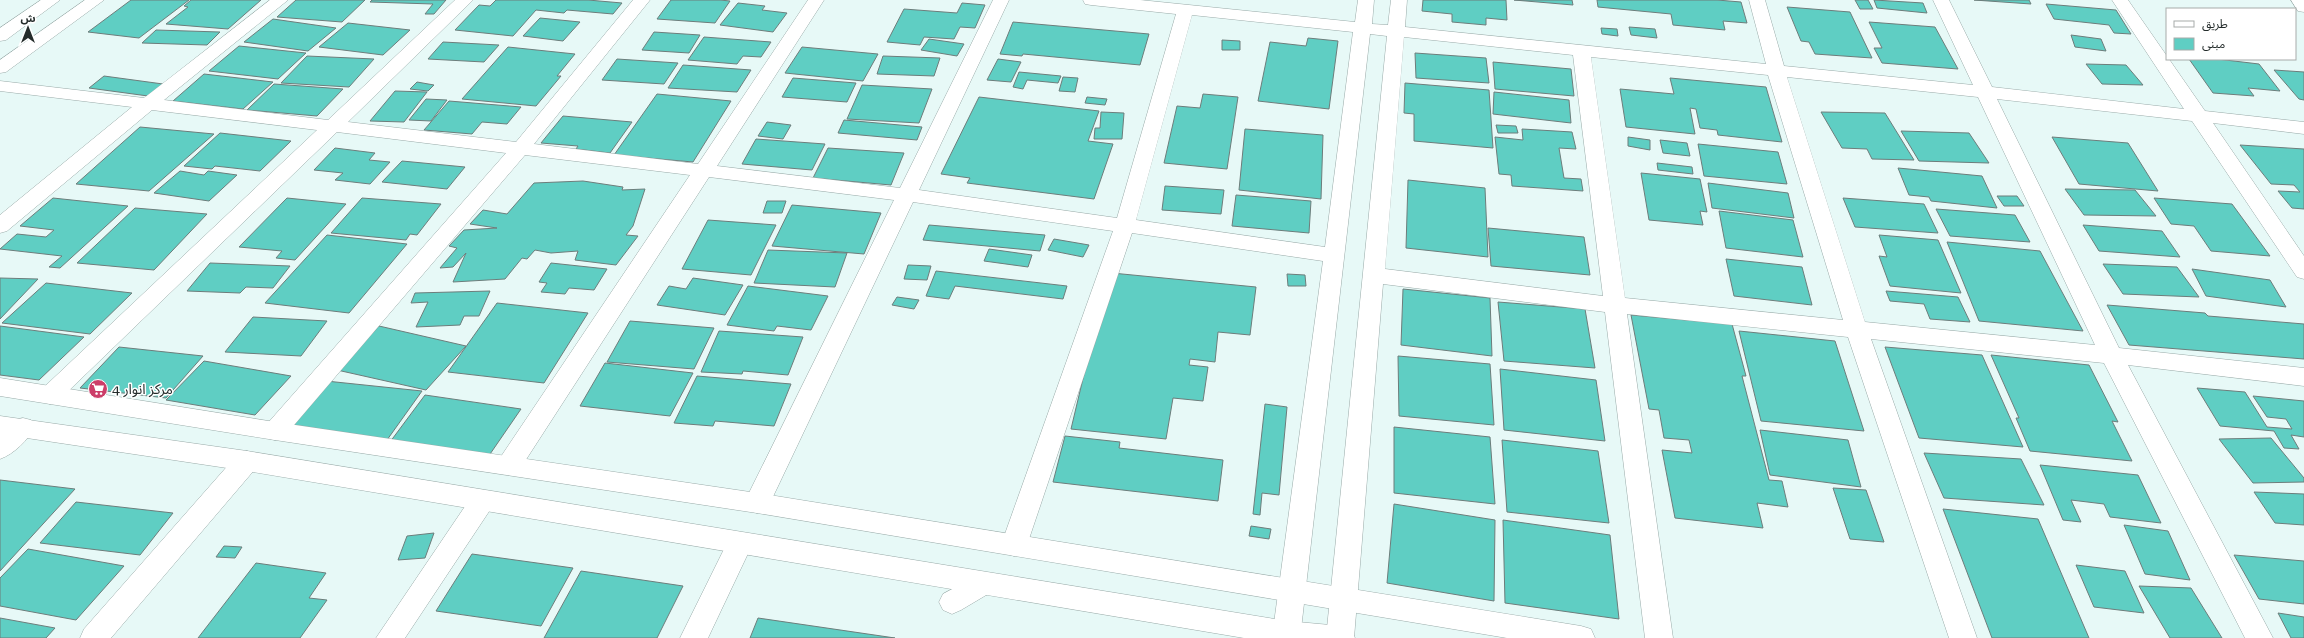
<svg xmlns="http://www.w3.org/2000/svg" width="2304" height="638" viewBox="0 0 2304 638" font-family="'Roboto Serif','Noto Sans Arabic',serif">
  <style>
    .building { fill: #5fcec3; stroke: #6d7d7b }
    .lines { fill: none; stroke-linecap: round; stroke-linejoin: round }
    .minor-casing { stroke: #99aaa8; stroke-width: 1 }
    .major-casing { stroke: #99aaa8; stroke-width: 1 }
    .minor { fill: #fff; fill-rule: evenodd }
    .major { fill: #fff; fill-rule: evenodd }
    .labels { text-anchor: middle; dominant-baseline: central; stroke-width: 3; stroke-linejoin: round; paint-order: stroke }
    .poi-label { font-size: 14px; fill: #242c2b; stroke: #fff; text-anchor: start }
  </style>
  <rect width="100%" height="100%" fill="#e7f9f7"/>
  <path class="building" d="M131,0h58l-50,38 -51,-6z
    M191,0h70l-33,29 -62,-5 22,-17 -4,-1z
    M296,0h69l-23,22 -65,-5z
    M372,0h74l-12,14h-9l8,-10 -63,-2z
    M496,0h92l34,3 -9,11 -46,-4 -3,3 -28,-3 -23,26 -58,-6 24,-25 11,1z
    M671,0h49l10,1 -15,22 -58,-4z
    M1423,0h83l1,20 -21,-2v7l-34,-3v-8l-30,-3z
    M1514,0h58l1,5z
    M1597,0h120l24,2 6,21 -24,-2 2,9 -52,-5 -2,-11 -73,-7z
    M1855,0h13l5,9h-13z
    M1874,0l49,3 4,10 -50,-5z
    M1974,0h55l2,4z
    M738,3l27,3 -3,4 25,3 -14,19 -53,-7z
    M962,3l23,2 -10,23 -15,-1 -6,12 -30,-2 -4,8 -33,-3 17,-33 53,4z
    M2046,4l70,6 15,24 -17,-1 -5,-8 -55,-6z
    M1787,7l63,5 22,46 -57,-4 -6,-12 -8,-1z
    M540,18l40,4 -17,19 -40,-5z
    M273,19l63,9 -28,23 -64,-9z
    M1013,22l136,12 -9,31 -117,-11 -1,2 -22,-2z
    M1869,22l66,5 23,42 -76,-6 -8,-15h8z
    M348,23l62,7 -27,25 -64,-8z
    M1629,27l26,2 2,9 -26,-3z
    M1601,28l16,1 1,7 -16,-2z
    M156,30l64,2 -13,13 -65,-2z
    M654,32l46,3 -11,18 -47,-3z
    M2071,35l30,4 5,12 -31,-4z
    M704,37l67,5 -10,15 -18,-1 -6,8 -49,-4z
    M1308,38l30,3 -9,68 -71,-8 12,-59 36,4z
    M929,39l35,5 -7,12 -36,-6z
    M1222,40l18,1v9h-18z
    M443,42l56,3 -15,17 -56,-3z
    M239,46l67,7 -28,26 -69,-8z
    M508,47l67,7 -18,22h4l-25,30 -74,-7z
    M802,47l76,7 -15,27 -78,-8z
    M1415,53l71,5 3,25 -73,-5z
    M307,56l67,3 -25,28 -68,-4z
    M883,56l57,2 -6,18 -57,-2z
    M617,59l61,4 -14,21 -62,-4z
    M998,59l23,3 -10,20 -24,-2z
    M2189,59h28l42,5 21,27 -32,-3 6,8 -41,-3z
    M1493,62l78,7 3,27 -79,-7z
    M2086,64l40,1 17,20 -41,-1z
    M683,65l68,5 -14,22 -69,-4z
    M2274,70l30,2v28l-5,-1z
    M1019,72l42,4 -3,7 -31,-3 -4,9 -10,-2z
    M204,74l69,8 -30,27 -70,-8z
    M104,76l59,8 -15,12 -59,-8z
    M1063,77l15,1 -3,14 -16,-1z
    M793,78l63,5 -9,19 -65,-5z
    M1670,78l96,9 16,55 -64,-7 -1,-5 -17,-2 -4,-19 -6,-1 5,26 -69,-7 -6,-38 54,5z
    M417,82l17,3 -6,6 -18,-2z
    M1405,83l84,7 4,58 -79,-7v-27l-10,-1z
    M274,84l69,5 -26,27 -70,-6z
    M862,85l70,4 -13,34 -72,-4z
    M395,91l32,1 -23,30 -34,-1z
    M1494,92l75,8 2,23 -78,-9z
    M657,94l74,7 -38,61 -79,-7z
    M1203,94l35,3 -11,72 -63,-6 13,-57 23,2z
    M979,97l120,14 -11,30 25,3 -19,55 -127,-16 3,-5 -29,-4z
    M1087,97l20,2 -2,6 -20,-2z
    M426,99l21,1 -16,21 -22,-1z
    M449,101l72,6 -14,17 -25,-2 -10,12 -48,-4z
    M1101,112l23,1 -2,26h-28l1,-11h5z
    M1821,112l64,1 29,47 -42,-1 -5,-10 -25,-1z
    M563,116l69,6 -22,31 -34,-4 2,-3 -37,-3z
    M844,120l78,7 -5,13 -79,-7z
    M767,122l24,3 -8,14 -25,-3z
    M1496,125l20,1 2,7h-20z
    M140,127l74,7 -65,57 -73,-7z
    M1245,129l78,6 -2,64 -82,-9z
    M1522,129l50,3 4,17 -17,-1 5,30 17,1 2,12 -71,-5 -1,-11 -12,-1 -4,-37 28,3z
    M1901,131l68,2 20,30 -70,-2z
    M220,133l71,8 -31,30 -45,-5 -3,3 -28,-3z
    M1628,137l22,3v10l-22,-4z
    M2052,137l76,6 30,48 -79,-7z
    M756,139l69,5 -13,26 -70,-6z
    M1660,140l27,3 3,13 -27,-3z
    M1698,144l80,8 9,32 -83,-8z
    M2240,145l64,4v60l-12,-1 -14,-17 22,1 -6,-7 -23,-1z
    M335,148l40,5 -6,7 21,2 -20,22 -35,-4 8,-7 -29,-3z
    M828,148l76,5 -13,32 -78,-7z
    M402,161l63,6 -18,22 -65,-7z
    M1657,163l35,4 1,7 -35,-4z
    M1898,168l84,8 15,32 -66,-7 -2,-4 -20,-2z
    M180,171l24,4 4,-4 29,4 -28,26 -55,-8z
    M1641,173l59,6 7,33 -7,-1 3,14 -54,-5z
    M1408,180l77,8 3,69 -82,-9z
    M583,181l40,6 -1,3 23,-1 -12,37 -7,9 12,1 -22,29 -41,-5 3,-9 -27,2 -16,-3 -8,9 -5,-1 -17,21 -52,3 13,-29 -13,14 -13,1 17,-20 -8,-2 15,-16 33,-2 -27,-4 13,-14 24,4 27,-31z
    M1708,183l80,10 6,25 -82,-10z
    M1165,186l59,4 -3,24 -59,-4z
    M2065,189l70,1 21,26 -72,-1z
    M1236,195l75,6 -2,32 -77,-7z
    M1997,196h20l7,10h-20z
    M53,198l75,8 -68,62 -11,-1 13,-11 -62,-7 17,-15 29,3 8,-7 -34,-4z
    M287,198l59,6 -51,56 -19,-2 6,-7 -43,-4z
    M362,198l79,6 -24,31 -7,-1 -4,6 -75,-7z
    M1843,198l81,6 14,29 -83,-6z
    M2154,198l78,6 38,52 -59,-5 -17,-25 -23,-2z
    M767,201h19l-4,12h-19z
    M792,205l89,8 -17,41 -92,-8z
    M135,208l72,6 -53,56 -77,-7z
    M1936,209l79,6 15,27 -80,-6z
    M1719,211l74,9 10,37 -77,-9z
    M708,220l68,5 -25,50 -69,-6z
    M929,225l116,10 -5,16 -117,-11z
    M2083,225l79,6 18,26 -81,-6z
    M1488,228l96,9 6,38 -99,-9z
    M327,235l80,9 -58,69 -84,-10z
    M1879,235l59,5 23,53 -71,-7 -11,-30 8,1z
    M1054,239l35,6 -6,12 -35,-7z
    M1947,242l93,9 43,80 -104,-10z
    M989,249l43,6 -4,12 -44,-6z
    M768,250l79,3 -12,34 -81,-4z
    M1726,259l76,8 10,38 -78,-9z
    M210,263l80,3 -17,22 -27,-1 -6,6 -53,-2z
    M551,263l56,6 -13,21 -25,-2 -4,6 -24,-2 6,-9 -8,-1z
    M2103,264l74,3 22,30 -76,-3z
    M908,265l23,1 -4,14 -23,-1z
    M2192,269l78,11 16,27 -80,-11z
    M936,271l131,15 -4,13 -108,-13 -6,13 -23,-3z
    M1112,273l144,14 -6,48 -32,-3 -3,30 -25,-3 -1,6 19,2 -5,34 -30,-3 -7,41 -95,-10 24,-101z
    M1287,274l18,1 1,11h-18z
    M0,278l38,1 -38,40z
    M693,278l50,7 -18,30 -68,-10 12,-19 17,3z
    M46,283l86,10 -42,41 -88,-11z
    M748,286l80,10 -17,34 -34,-4 -3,5 -47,-6z
    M1403,289l87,9 2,58 -91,-11z
    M490,291l-11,25h-15l-4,9 -44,2 12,-25 -17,1 4,-10z
    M1886,291l72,6 12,25 -40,-3 -6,-15 -34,-3z
    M897,297l22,3 -5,9 -22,-4z
    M1498,302l87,7 10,59 -91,-7z
    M497,303l91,10 -44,70 -96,-11z
    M2107,305l98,8 3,3 96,8v35l-175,-14z
    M1631,315l101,9 14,52h-4l27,104 13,1 6,26 -31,-4 6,25 -88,-10 -13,-68 30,3 -3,-13 -25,-2 -5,-28 -10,-1z
    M253,317l74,4 -26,35 -76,-4z
    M630,321l84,7 -20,41 -87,-7z
    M0,326l84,11 -45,43 -39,-5z
    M379,326l87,20 -40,44 -89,-20z
    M719,331l84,6 -15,38 -45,-4 -1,3 -41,-2z
    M1739,331l96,10 29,90 -103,-10z
    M119,347l84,9 -37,42 -86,-10z
    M1885,347l97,8 41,92 -104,-9z
    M1991,355l98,10 29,57 -6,-1 20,40 -102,-10 -14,-33h3z
    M1398,356l92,8 4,61 -95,-9z
    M204,361l87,15 -36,39 -89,-15z
    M605,363l88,10 -23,43 -90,-10z
    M1500,369l96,11 9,61 -101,-11z
    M697,376l94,8 -17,42 -59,-5 -2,5 -39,-3z
    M326,381l96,10 -35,49 -99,-10z
    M2197,388l48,4 22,35 25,2 -6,-10 -19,-2 -14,-21 51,5v36l-13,-2 8,14 -15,-1 -10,-17 -54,-5z
    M425,395l96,14 -33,48 -98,-15z
    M1265,404l22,3 -8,88 -17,-2 -2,22 -7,-1z
    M1394,427l96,10 5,67 -101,-11z
    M1760,430l88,10 13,47 -91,-12z
    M1065,436l55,6 -1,6 104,12 -5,41 -165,-19z
    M2271,438l33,40v4l-51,1 -34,-44z
    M1502,440l96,11 11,72 -102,-11z
    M1924,453l97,6 23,46 -100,-7z
    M2040,465l98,10 23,48 -51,-6 -6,-13 -33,-4 10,22 -18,-2z
    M0,480l75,9 -75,82z
    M1833,488l33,2 18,52 -34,-3z
    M2254,492l50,2v31l-29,-2z
    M76,502l97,11 -33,42 -100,-12z
    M1394,504l101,16 -1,81 -107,-18z
    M1943,509l95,10 51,119h-97z
    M1503,520l107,15 9,84 -114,-16z
    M2124,525l44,6 22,49 -45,-6z
    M1251,526l20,3 -2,10 -20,-3z
    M434,533l-9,25 -27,2 9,-24z
    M224,546l18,1 -7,11 -19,-1z
    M28,549l96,17 -48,54 -76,-14v-28z
    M472,554l101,14 -32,58 -105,-15z
    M2234,555l70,6v43l-45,-5z
    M256,563l70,10 -17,25 18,2 -27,38h-102z
    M2076,565l49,6 19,42 -50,-6z
    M581,571l102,15 -26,52h-113z
    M2139,586l52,2 31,50h-52z
    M2278,613l26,4v21h-13z
    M0,618l55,10 -9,10h-46z
    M758,618l137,20h-145z"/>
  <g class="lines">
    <defs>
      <path id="minor" d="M41,0h19l-54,40 -6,1v-13z
        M85,0h19l-98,72 -6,1v-13z
        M270,0h18l-124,100 164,20 127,-120h18l-125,122 168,20 117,-142h17l-116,144 164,20 110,-164h16l-107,166 183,22 93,-188h16l-90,190 198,28 59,-204 -85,-9 -6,-1 -2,-4h57l215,22 3,-22h16l-2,24 16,1 3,-25h16l-2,27 361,37 -17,-64h16l19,66 189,19 -40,-85h16l43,87 192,22 -72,-109h16l77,111 99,11v12l-91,-11 91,133v23l-7,-2 -105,-156 -195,-22 122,249 185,20v18l-176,-21 145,273h-28l-141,-275 -233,-24 106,299h-28l-101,-301 -221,-23 46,324h-28l-40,-326 -222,-28 -29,354h-28l61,-602 -17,-2 -70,604h-28l51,-377 -191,-28 -105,312 -4,8 -9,3 -9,-3 -4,-8 112,-314 -200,-29 -143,301 -4,7 -9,3 -9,-3 -4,-7 150,-303 -185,-23 -191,295 -9,3 -9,-3 -3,-7 3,-7 190,-283 -165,-20 -242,283 -8,2 -8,-2 -4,-7 4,-7 239,-271 -169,-21 -279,269 -8,3 -8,-3 -4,-6 4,-6 275,-259 -165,-20 -145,121 -7,2v-18l132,-108 -132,-16v-10l144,17zM1192,15l161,17 -28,215 -189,-27zM1404,37l169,18 30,241 -218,-27zM1591,57l177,18 75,245 -218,-22zM1787,77l191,20 117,248 -230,-23z
        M2291,0h13v12l-6,-1z
        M23,418l8,2 4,7c-7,13 -21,27 -35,32v-25l15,-14z
        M247,451l9,3 3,7 -3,7 -145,170h-31l4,-9 154,-175z
        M483,490l9,3 4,7 -4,7 -87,131h-29l98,-145z
        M740,532l9,3 4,8 -45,95h-28l51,-103z
        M984,572l9,3 4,8 -4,8 -32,19 -9,4 -9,-4 -4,-8 4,-8z"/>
      <path id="major" d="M0,378l275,44 482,71 824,133 10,3 4,9h-88l-750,-125 -482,-73 -275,-44z
        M0,416l247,35 1040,170 54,5 10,3 4,9h-111l-997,-167 -247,-37z"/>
    </defs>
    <use href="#minor" class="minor-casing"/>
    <use href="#major" class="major-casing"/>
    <use href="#minor" class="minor"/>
    <use href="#major" class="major"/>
  </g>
  <defs>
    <symbol id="supermarket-disc" viewBox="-11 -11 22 22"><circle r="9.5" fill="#cc3e69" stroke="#fff"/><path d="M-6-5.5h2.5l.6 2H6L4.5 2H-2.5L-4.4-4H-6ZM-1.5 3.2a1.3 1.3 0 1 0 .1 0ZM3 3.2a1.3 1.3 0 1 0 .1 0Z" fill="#fff"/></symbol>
  </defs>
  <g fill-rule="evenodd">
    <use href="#supermarket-disc" x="87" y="378" width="22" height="22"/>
  </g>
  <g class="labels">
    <g class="poi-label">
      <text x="112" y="389">مركز انوار 4</text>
    </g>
  </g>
  <rect x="2166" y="8" width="130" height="52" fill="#ffffff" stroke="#a7abaa"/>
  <rect x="2174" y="21" width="20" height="6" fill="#ffffff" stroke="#a7abaa"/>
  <text x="2202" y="28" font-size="12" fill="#242c2b">طريق</text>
  <rect x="2174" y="38" width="20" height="12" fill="#5fcec3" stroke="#a7abaa"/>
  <text x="2202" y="48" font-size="12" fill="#242c2b">مبنى</text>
  <g transform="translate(28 28)" stroke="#ffffff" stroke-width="3" paint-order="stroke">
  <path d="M0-3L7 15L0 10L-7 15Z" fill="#242c2b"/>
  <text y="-6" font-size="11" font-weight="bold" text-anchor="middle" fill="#242c2b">ش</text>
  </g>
</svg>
